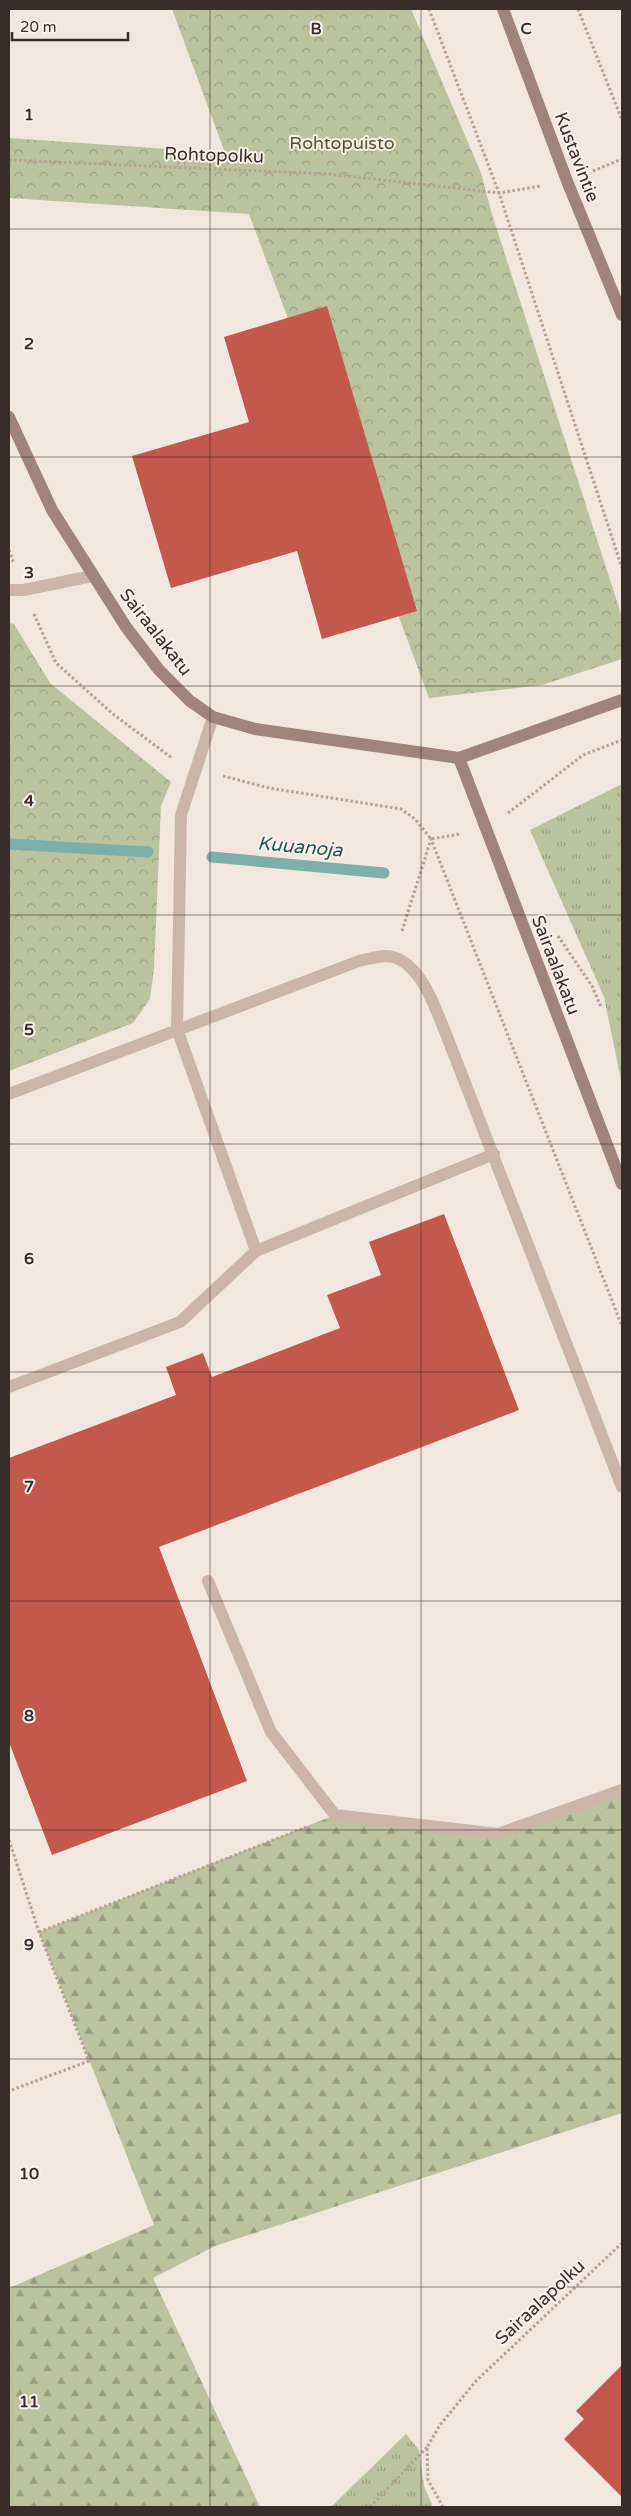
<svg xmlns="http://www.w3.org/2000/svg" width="631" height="2516" viewBox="0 0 631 2516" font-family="'Varela Round',sans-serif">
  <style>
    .grass { fill: url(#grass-tufts) }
    .forest { fill: url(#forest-firs) }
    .park { fill: url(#park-crowns) }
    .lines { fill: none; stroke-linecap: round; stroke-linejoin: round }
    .stream { stroke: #7fafaa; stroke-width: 11 }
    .building { fill: #c3584d }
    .path { stroke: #b69f95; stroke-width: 3; stroke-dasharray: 2.5 2.5; stroke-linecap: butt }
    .lane { stroke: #cbb5ab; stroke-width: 12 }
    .street { stroke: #cbb5ab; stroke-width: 12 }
    .secondary { stroke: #9e847c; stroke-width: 12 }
    .grid { fill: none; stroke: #392d2a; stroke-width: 1; stroke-opacity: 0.55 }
    .labels { text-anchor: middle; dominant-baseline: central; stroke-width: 4; stroke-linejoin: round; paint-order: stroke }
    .park-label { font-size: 18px; fill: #4e562e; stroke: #faf1ec }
    .street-label { font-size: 18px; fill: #392d2a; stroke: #faf1ec }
    .water-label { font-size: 19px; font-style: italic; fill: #205955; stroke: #faf1ec }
    .grid-label { font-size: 16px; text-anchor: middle; font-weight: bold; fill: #392d2a; stroke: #faf1ec; stroke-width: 4; stroke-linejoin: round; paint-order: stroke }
  </style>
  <defs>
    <pattern id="grass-tufts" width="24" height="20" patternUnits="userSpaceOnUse" patternTransform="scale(1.25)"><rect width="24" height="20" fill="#bbc29f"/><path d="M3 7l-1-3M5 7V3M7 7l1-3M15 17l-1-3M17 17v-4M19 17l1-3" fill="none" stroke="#999e82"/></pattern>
    <pattern id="forest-firs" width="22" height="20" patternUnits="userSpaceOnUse" patternTransform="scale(1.25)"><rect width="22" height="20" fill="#bbc29f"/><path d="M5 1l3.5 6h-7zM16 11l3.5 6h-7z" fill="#999e82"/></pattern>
    <pattern id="park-crowns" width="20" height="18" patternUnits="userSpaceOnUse" patternTransform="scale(1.25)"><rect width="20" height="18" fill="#bbc29f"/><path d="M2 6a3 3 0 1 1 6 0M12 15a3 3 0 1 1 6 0" fill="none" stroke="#999e82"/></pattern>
  </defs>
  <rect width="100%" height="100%" fill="#f2e7df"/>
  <path class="grass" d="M622,784v301l-18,-88 -74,-167z
    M406,2434l13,16 5,36 9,21h-102z"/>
  <path class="forest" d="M622,1790v323l-407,133 -62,32 107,229h-251v-219l145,-63 -115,-293 296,-117 163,19z"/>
  <path class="park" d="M172,9h239l70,164 10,38 131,406v42l-80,26 -113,13 -180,-484 -240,-16v-60l216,15z
    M9,623l5,1 36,59 121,99 -10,24 -7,163 -4,30 -17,24 -124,48z"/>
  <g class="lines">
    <path class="stream" d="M9,844l139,8
      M212,857l172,16"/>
  </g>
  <path class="building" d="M327,306l90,305 -95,28 -25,-88 -126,37 -39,-132 117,-34 -25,-85z
    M444,1214l75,196 -360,137 88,234 -195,74 -43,-113v-284l167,-63 -10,-28 37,-14 9,24 128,-49 -13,-33 54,-20 -12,-33z
    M622,2365v132l-58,-58 20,-20 -8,-8z"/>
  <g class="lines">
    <path class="path" d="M429,9l70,184 123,375
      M578,9l44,111
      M9,160l319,14 171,19 42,-7
      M593,171l29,-12
      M9,550l5,14
      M34,614l22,49 57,51 59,44
      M223,776l46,12 132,21 14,10 16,20 29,-5
      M508,813l75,-58 39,-15
      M402,931l29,-92 191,487
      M558,936l34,50 9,21
      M9,1840l30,92 50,129 -80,30
      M39,1932l270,-106
      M370,2507l57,-60
      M443,2507l-15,-27 -1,-33 13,-22 36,-44 146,-138"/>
    <path class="lane" d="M213,717l-32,98 -4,214 79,222
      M9,1094l350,-133c10,-2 23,-7 34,-4 29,8 43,53 53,77l176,453
      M9,1387l171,-65 76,-71 238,-97
      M208,1581l63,151 64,83 163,19 124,-44"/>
    <path class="street" d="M9,590h15l68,-14"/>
    <path class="secondary" d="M503,9l64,172 55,134
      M9,417l43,93 74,117 33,43 31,31 23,16 42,12 204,29 163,-58
      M459,758l163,426"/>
  </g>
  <path class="grid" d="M210,9v2498M421,9v2498M9,229h613M9,457h613M9,686h613M9,915h613M9,1144h613M9,1372h613M9,1601h613M9,1830h613M9,2059h613M9,2287h613"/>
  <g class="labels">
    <g class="park-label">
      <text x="342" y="143">Rohtopuisto</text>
    </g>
    <g class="street-label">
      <text transform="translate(214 155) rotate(2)">Rohtopolku</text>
      <text transform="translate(577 157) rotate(69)">Kustavintie</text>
      <text transform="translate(156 632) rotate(52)">Sairaalakatu</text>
      <text transform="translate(556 965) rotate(69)">Sairaalakatu</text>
      <text transform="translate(540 2302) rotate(-43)">Sairaalapolku</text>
    </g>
    <g class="water-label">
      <text transform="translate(300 847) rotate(5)">Kuuanoja</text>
    </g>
  </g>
  <g class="grid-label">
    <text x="316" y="34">B</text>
    <text x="526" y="34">C</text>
    <text x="29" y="120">1</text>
    <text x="29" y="349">2</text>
    <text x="29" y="578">3</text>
    <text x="29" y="806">4</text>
    <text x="29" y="1035">5</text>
    <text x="29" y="1264">6</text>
    <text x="29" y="1492">7</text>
    <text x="29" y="1721">8</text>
    <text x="29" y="1950">9</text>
    <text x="29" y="2179">10</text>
    <text x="29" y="2407">11</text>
  </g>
  <rect width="631" height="2516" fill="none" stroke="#392d2a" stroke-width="20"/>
  <path d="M12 32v8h116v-8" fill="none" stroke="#392d2a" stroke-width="2.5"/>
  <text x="20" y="32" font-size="15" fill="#392d2a" stroke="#faf1ec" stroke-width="4" paint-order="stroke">20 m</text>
</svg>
